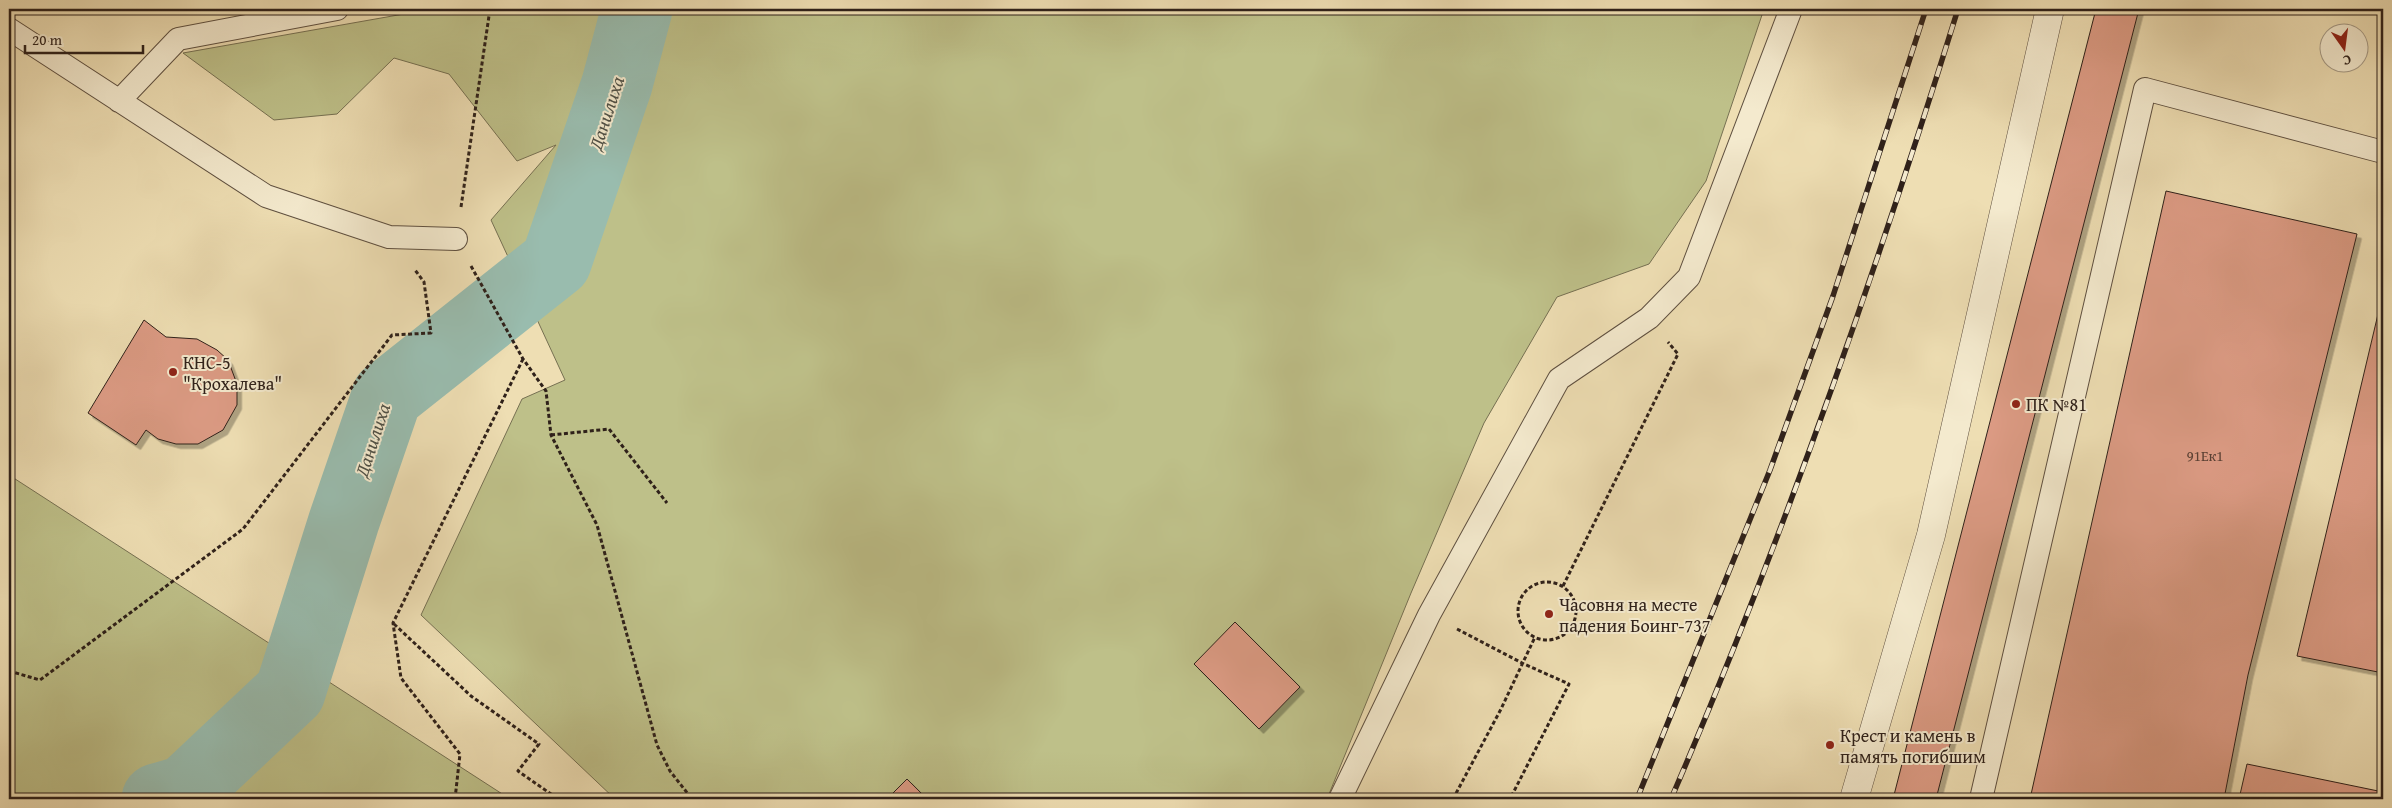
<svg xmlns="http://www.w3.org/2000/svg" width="2392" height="808" viewBox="0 0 2392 808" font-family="'Gentium Book Plus',serif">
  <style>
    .green { fill: #bec089; stroke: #767052 }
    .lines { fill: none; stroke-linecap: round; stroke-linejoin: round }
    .river { stroke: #99bcae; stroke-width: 71 }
    .building { fill: #dc9b84; stroke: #2f211a; filter: url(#shadow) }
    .lane-casing { stroke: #5f5040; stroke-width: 24 }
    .street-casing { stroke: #5f5040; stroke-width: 29 }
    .path { stroke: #2f211a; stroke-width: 3; stroke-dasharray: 4 2.5; stroke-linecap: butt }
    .lane { stroke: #f4eace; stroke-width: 22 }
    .street { stroke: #f4eace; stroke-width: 28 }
    .rail-casing { stroke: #2f211a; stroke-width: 5.5 }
    .rail { stroke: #f4eace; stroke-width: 4; stroke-dasharray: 11; stroke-linecap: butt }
    .poi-dot { fill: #8f2418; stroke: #f4eace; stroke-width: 2 }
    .labels { text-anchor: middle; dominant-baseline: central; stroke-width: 4; stroke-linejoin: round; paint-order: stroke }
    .number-label { font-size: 15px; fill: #5a4034 }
    .poi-label { font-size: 18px; fill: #2f211a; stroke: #f4eace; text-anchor: start }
    .water-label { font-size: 19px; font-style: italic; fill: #4f5046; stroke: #f4eace }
  </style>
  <defs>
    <filter id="shadow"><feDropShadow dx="4.5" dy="4.5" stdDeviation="0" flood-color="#0004"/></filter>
  </defs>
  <rect width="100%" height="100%" fill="#eedeb3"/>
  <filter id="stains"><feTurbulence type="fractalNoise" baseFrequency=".004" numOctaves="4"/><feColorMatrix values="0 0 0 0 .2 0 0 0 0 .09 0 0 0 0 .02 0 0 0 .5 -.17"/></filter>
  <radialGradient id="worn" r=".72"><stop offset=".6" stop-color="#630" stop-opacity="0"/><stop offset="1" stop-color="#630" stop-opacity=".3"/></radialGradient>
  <path class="green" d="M432,9h1332l-58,172 -57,83 -92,33 -73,126 -73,170 -84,206h-712l-194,-184 101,-216 43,-19 -74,-160 65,-75 -39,16 -68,-87 -55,-16 -57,56 -63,6 -91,-67z
    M9,475l501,324h-501z"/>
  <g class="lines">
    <path class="river" d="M157,799l28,-8 105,-99 54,-171 43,-125 169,-134 61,-178 20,-75"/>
  </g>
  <path class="building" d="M2096,9h43l-203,790h-43z
    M2166,191l191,43 -109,441 -24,124h-194z
    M2383,293v380l-86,-17z
    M144,320l22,17 31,2 20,11 11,10 9,24v21l-14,25 -25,14h-22l-18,-5 -12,-9 -10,15 -48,-32z
    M1235,622l65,65 -41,42 -65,-65z
    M2247,764l136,28v7h-144z
    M907,779l20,20h-40z"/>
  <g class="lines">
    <defs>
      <path id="lane" d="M9,29l257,167 123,41 67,2
        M119,101l59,-62 159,-30
        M1340,799l89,-184 130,-236 90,-61 40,-41 102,-268
        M1981,799l164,-710 238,63"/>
      <path id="street" d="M1854,799l77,-264 119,-526"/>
    </defs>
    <use href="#lane" class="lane-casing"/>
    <use href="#street" class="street-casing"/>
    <path class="path" d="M461,207l29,-198
      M471,266l52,93 23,32 5,44 46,90 60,220 13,26 22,28
      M551,435l58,-6 58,74
      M1518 611a29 29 0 1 1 58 0a29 29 0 1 1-58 0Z
      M1563,586l115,-232 -10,-12
      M394,624l77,72 68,48 -21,27 40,28
      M1457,629l67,35 45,20 -59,115
      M9,671l31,9 203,-151 149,-194 39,-2 -7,-51 -9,-12
      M455,799l5,-45 -59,-76 -8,-55 130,-264
      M1453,799l48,-90 34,-72"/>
    <use href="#lane" class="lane"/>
    <use href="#street" class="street"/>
    <defs>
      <path id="rail" d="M1637,799l133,-329 63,-174 93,-287
        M1671,799c111,-257 204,-523 287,-790"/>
    </defs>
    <use href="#rail" class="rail-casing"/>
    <use href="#rail" class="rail"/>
  </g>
  <g class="poi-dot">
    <circle cx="173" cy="372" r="5"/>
    <circle cx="2016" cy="404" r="5"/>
    <circle cx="1549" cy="614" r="5"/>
    <circle cx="1830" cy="745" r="5"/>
  </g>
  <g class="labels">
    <g class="number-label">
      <text x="2205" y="455">91Ек1</text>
    </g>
    <g class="poi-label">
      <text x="183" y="362">КНС-5<tspan x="183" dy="21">"Крохалева"</tspan></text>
      <text x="2026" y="404">ПК №81</text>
      <text x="1559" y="604">Часовня на месте<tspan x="1559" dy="21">падения Боинг-737</tspan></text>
      <text x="1840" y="735">Крест и камень в<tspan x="1840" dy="21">память погибшим</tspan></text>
    </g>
    <g class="water-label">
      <text transform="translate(606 113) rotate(-72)">Данилиха</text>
      <text transform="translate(372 440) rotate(-72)">Данилиха</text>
    </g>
  </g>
  <rect width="2392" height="808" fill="none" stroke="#eedeb3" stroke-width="30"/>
  <rect x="10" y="10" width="2372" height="788" fill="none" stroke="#2f211a" stroke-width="2.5"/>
  <rect x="15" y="15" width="2362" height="778" fill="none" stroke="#2f211a"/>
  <g transform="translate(2344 48) rotate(166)"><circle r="24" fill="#f4eace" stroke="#a59a86"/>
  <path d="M0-4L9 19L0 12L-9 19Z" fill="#8f2418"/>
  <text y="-8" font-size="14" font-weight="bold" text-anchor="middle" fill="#2f211a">С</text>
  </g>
  <path d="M25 45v8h118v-8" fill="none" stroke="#2f211a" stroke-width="2.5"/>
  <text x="32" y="45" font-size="15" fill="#2f211a" stroke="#f4eace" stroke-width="4" paint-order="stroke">20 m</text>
  <rect width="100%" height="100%" filter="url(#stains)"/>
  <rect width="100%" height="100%" fill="url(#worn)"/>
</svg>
